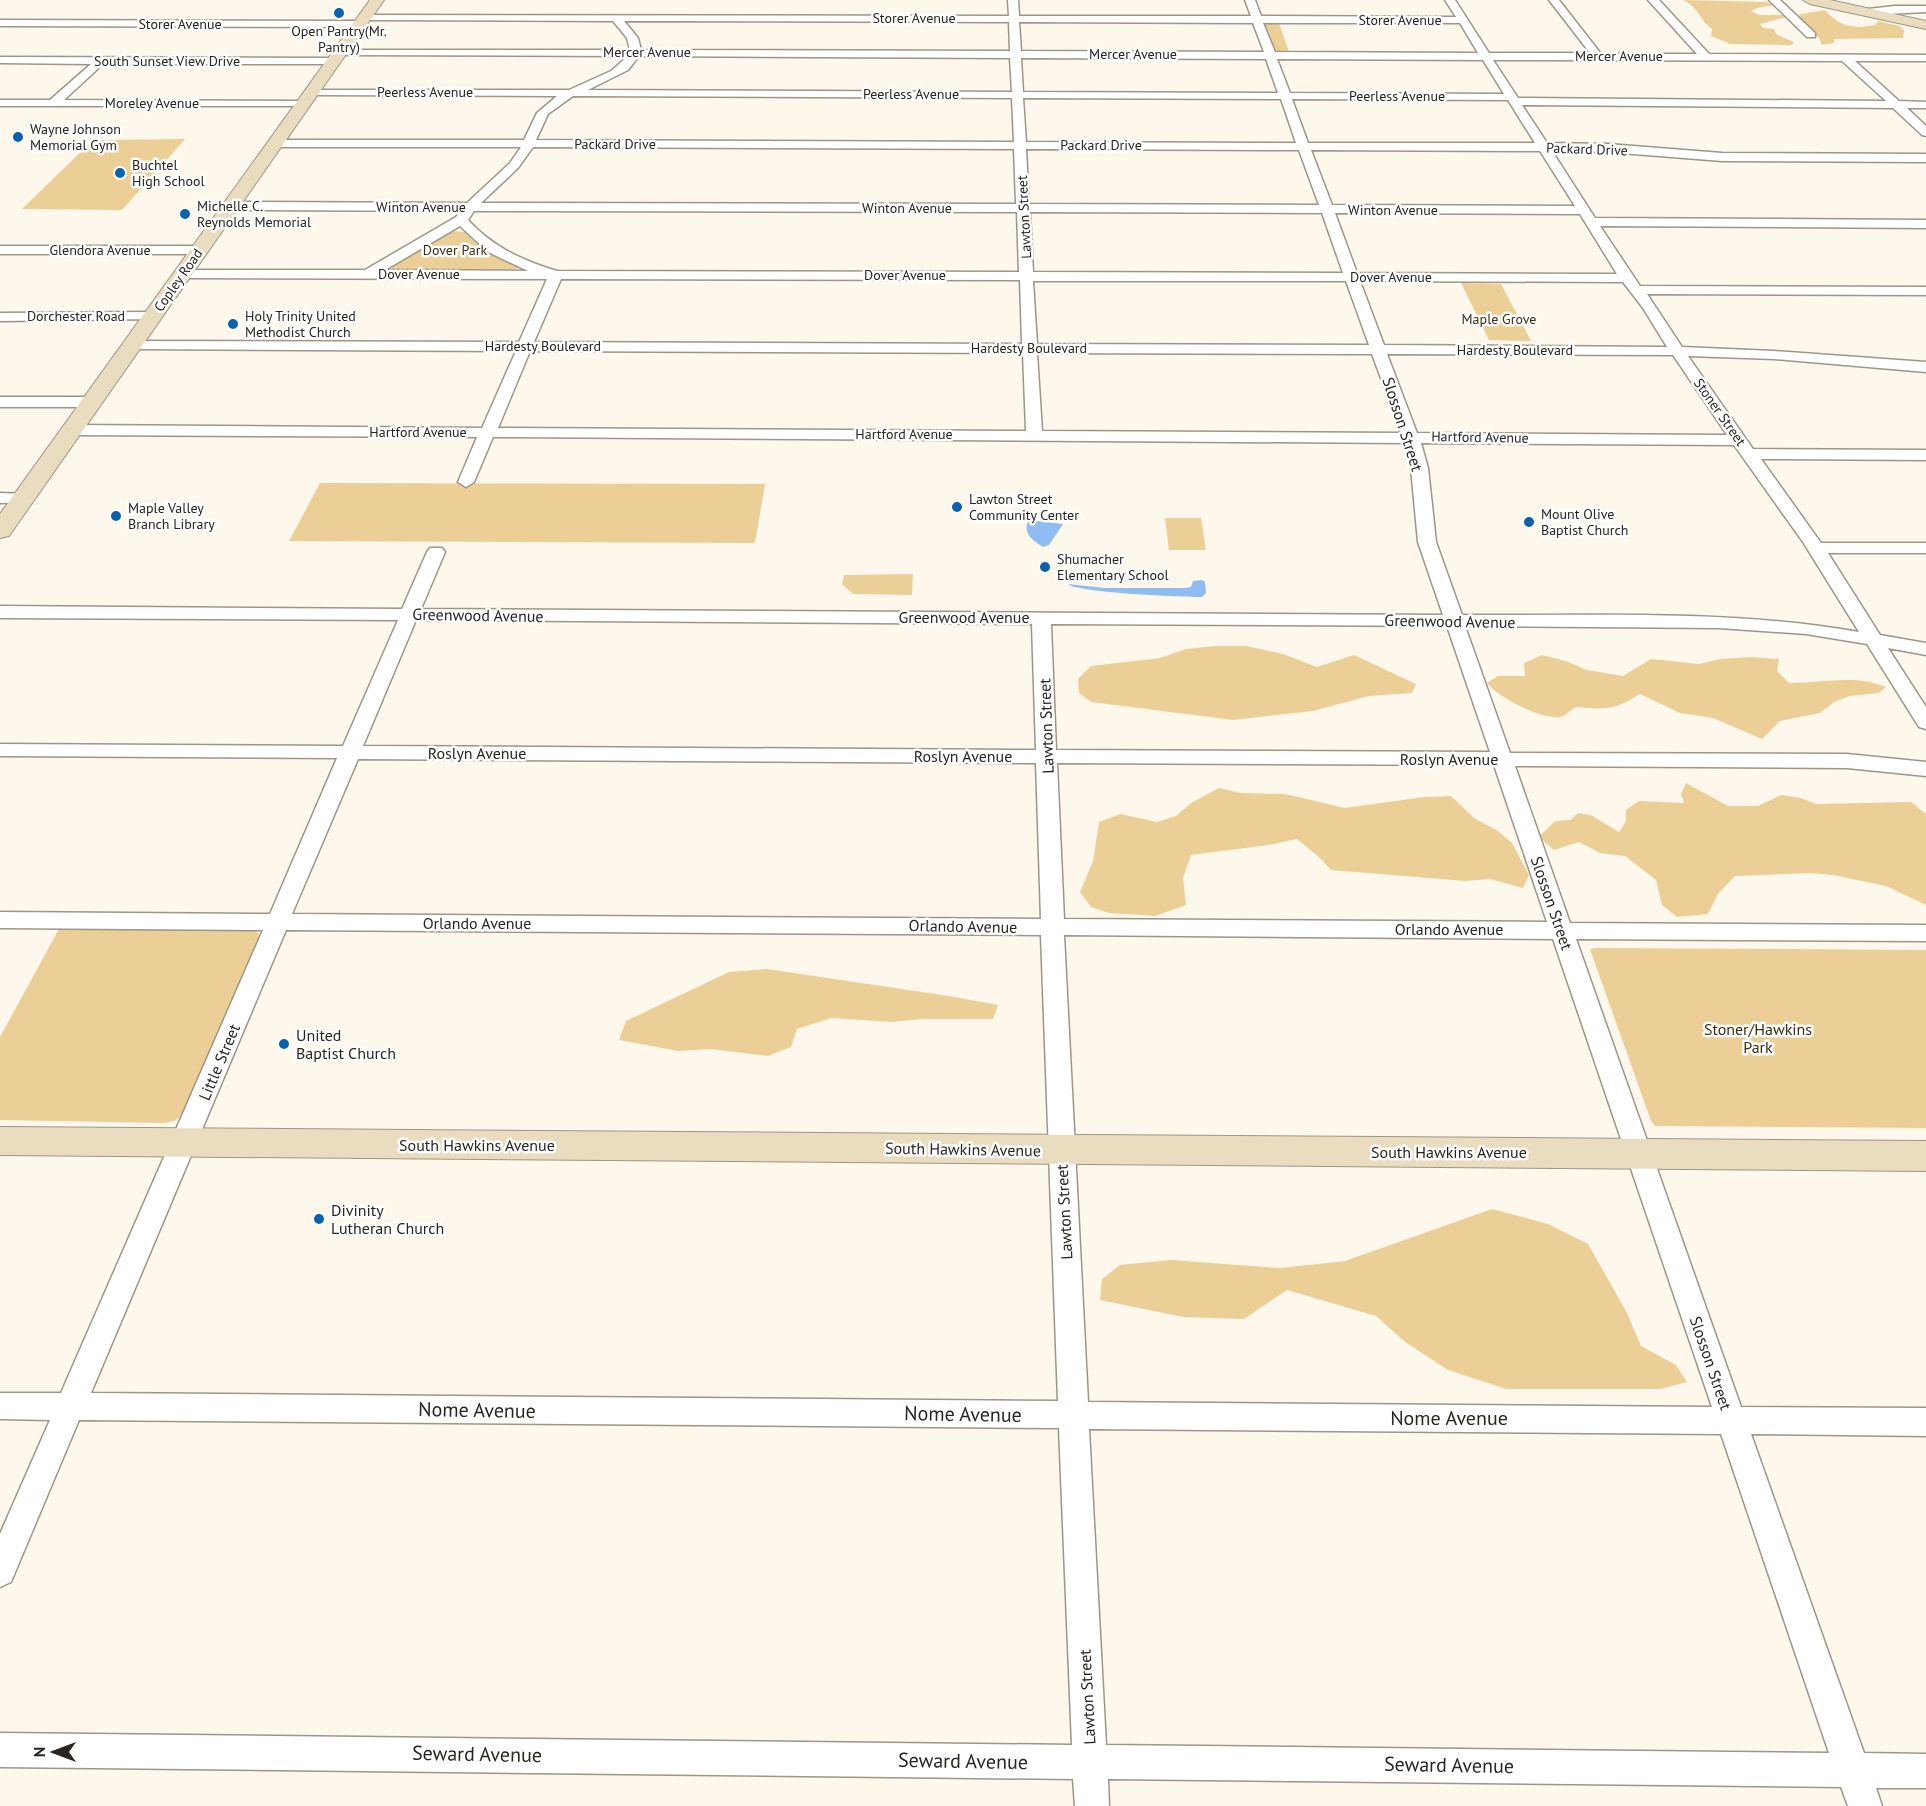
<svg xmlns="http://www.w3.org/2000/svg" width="1926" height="1806" viewBox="0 0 1926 1806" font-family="'PT Sans',sans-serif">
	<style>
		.green { fill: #eccf96 }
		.water { fill: #8fbdf1 }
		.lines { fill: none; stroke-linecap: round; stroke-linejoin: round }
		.street-casing { stroke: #9d9588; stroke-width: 3 }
		.secondary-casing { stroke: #9d9588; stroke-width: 2 }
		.street { fill: #fff; fill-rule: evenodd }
		.secondary { fill: #eaddbf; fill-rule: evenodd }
		.poi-dot { fill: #0a61af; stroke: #fff; stroke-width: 2 }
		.labels { text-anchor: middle; stroke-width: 5; stroke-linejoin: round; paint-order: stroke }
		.far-street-label { font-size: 14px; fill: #282520; stroke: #fff }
		.far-poi-label { font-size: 14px; fill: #282520; stroke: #fff; text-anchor: start }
		.far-park-label { font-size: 14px; fill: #3c2e11; stroke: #fff }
		.street-label { font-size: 16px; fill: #282520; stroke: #fff }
		.park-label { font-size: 16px; fill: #3c2e11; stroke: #fff }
		.poi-label { font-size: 16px; fill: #282520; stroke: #fff; text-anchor: start }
		.near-street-label { font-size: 20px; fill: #282520; stroke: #fff }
	</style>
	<rect width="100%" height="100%" fill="#fef8ec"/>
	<g class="green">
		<path d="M1682 0 1767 2 1774 5 1757 8 1751 11 1759 15H1784L1787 17 1760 24 1763 28 1774 29 1776 34 1794 42 1792 45 1730 44 1711 36 1712 29C1699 20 1698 5 1682 0Z"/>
		<path d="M1825 10C1840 27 1853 29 1875 25L1878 21 1900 26 1904 30 1903 38 1834 39V43L1822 45 1819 38 1796 18 1801 14Z"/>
		<path d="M1263 23H1279L1289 52H1275Z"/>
		<path d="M185 139 122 210 22 209 93 140Z"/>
		<path d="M455 231 465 232 483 250 518 267V269H392L391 266 450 232Z"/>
		<path d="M1461 283 1501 284 1531 341 1489 340Z"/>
		<path d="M320 483 765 484 755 543 289 541Z"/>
		<path d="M1165 518H1201L1206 550H1169Z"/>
		<path d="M913 574 912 595 853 594 842 584 844 575Z"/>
		<path d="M1216 646H1246L1283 654 1317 667 1354 655 1416 684 1412 693 1369 696 1313 711 1233 720 1091 702 1079 693 1078 679 1091 666 1160 658 1186 649Z"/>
		<path d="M1542 655 1566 661 1587 670 1623 676 1651 659 1699 664 1720 659 1750 657 1779 659 1777 671 1789 683C1822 683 1855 674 1886 687L1879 693 1850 696 1834 702 1820 713 1780 721 1762 739 1713 718 1680 713 1640 694C1615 710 1605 710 1576 707 1571 710 1565 716 1560 717 1541 720 1498 697 1487 683L1498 676H1525L1524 663Z"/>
		<path d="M1686 783 1728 806H1758L1781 795 1801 798 1816 804 1911 802 1926 814V905L1886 886 1833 875 1810 873 1735 876 1718 894 1708 914 1677 917 1662 905 1656 880 1625 856 1600 853 1579 842 1554 850 1539 837 1555 821 1570 820 1578 813 1591 815 1619 832 1626 821V810L1639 801 1684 803 1681 794Z"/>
		<path d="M1219 788 1241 793 1285 794 1345 808 1424 797 1451 796 1474 818 1498 831 1512 843 1529 875 1523 888 1490 879 1465 881 1331 870 1319 857 1297 839 1269 845 1191 855 1183 878 1186 905 1155 916 1109 913 1091 907 1080 892 1093 861 1099 822 1120 814 1157 822 1176 816 1191 803Z"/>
		<path d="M255 928 261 938 183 1115 174 1121 164 1123 0 1120V1037L59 929Z"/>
		<path d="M1596 948 1926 950V1128L1655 1126 1651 1121 1591 952 1590 949Z"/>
		<path d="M767 969 949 996 998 1005 993 1019H922L893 1022 831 1018 797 1029 791 1047 768 1056 711 1049 678 1051 619 1040 626 1021 729 972Z"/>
		<path d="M1492 1209 1548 1224 1588 1244 1627 1313 1641 1346 1676 1365 1687 1382 1660 1389H1506L1448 1370 1405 1342 1376 1316 1287 1290 1244 1319 1183 1317 1100 1300 1102 1279 1120 1265 1171 1260 1280 1268 1345 1261Z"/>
	</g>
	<g class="water">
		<path d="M1028 520 1063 524 1049 545 1043 547C1032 540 1023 534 1028 520Z"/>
		<path d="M1202 580 1205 582 1206 593 1202 597C1183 597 1078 593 1068 584L1105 588H1184L1191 587 1193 581Z"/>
	</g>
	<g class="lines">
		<defs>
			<g id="street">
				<path d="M1008 0H1018L1019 16H1251L1245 0H1255L1261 16 1456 17 1445 0H1455L1489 53H1590L1549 0H1559L1601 54H1697L1648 0H1659L1709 54 1926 55V61H1855L1899 101 1926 102V108H1907L1926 126V136L1922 135 1893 108 1522 105 1547 143 1608 144 1722 153 1926 154V162L1722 161 1608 152 1552 151 1595 218 1926 220V228L1600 226 1640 286 1926 287V295L1647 294 1682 347 1774 351 1926 362V372L1774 359 1688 356 1753 449 1926 450V460L1761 459 1821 543H1926V553H1828L1880 635 1926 643V655L1888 648 1926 707V729L1919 727 1867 644 1806 634 1719 628 1465 626 1510 753 1847 754 1926 762V776L1847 768 1515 766 1570 923 1926 925V941L1576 939 1741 1407 1926 1408V1436L1751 1434 1864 1753 1926 1754V1788H1876L1882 1806H1848L1841 1787 1108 1779 1109 1806H1075L1073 1779 0 1767V1733L1072 1745 1059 1428 79 1420 11 1582 0 1587V1534L50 1420 0 1419V1393H61L263 930 0 928V912L270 914 337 758 0 756V744L343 746 398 620 0 618V606L402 609 427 552 430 548H442L445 552 421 609 1443 615 1418 542 1411 468 1404 443 493 437 474 482 466 487 458 482 477 437 71 435 63 430 71 425 482 428 516 351 132 349 125 345 132 341 519 342 547 279 184 278 177 274 184 270H365L456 217 461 211 231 210 225 206 231 202 467 203 510 163 521 147H276L270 143 272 140H524L537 113 557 96 312 95 308 94V90H569L611 71 628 56 341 55 337 54V50H630L627 38 613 21 365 20 360 17 361 15 1009 16ZM624 21 1009 22 1010 51 641 50 638 38ZM1019 22 1253 23 1264 52 1021 51ZM1263 23H1460L1478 53 1275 52ZM639 56 1010 58 1012 92 588 90 628 70ZM1021 58 1266 59 1278 93 1023 92ZM1277 59 1483 60 1504 94 1290 93ZM1493 60 1842 61 1886 101 1518 98ZM573 96 1012 98 1014 142 536 140 548 114ZM1023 98 1281 99 1296 143 1026 142ZM1292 99 1508 100 1535 143H1308ZM533 147 1014 149 1016 204 481 203 518 168ZM1026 149 1299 150 1319 205 1029 204ZM1311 150 1540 151 1575 206 1332 205ZM474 211 1017 212 1019 272 557 271C521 260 493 247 468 220ZM1030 212 1322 213 1343 273 1033 272ZM1335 213 1580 214 1617 274 1357 273ZM460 226 488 252 528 271 385 270ZM561 279 1020 280 1022 344 534 342ZM1033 281H1346L1369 345 1037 344ZM1360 281 1623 282 1643 308 1667 347 1384 345ZM530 351 1023 353 1026 431 498 428ZM1037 353 1372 354 1401 433 1042 431ZM1387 354 1673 355 1727 435 1417 433ZM1421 443 1734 445 1803 542 1859 632C1728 609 1594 616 1462 615L1436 542 1428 468ZM416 620 1032 624 1036 750 363 746ZM1051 624 1447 626 1490 752 1056 750ZM358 759 1036 763 1041 919 292 914ZM1057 763 1494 765 1547 922 1064 919ZM286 930 1041 935 1058 1401 91 1393ZM1064 935 1553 939 1712 1407 1088 1402ZM1089 1429 1721 1434 1829 1753 1106 1745Z"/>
				<path d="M1769 0H1780L1815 33V37H1807Z"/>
				<path d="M1895 6H1926V12L1868 15 1863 12 1868 9Z"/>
				<path d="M0 20 360 21 365 24 360 27 0 26Z"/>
				<path d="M0 57 334 58 339 61 334 64H103L64 100 307 101V105L303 106H0V100H50L91 64 0 63Z"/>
				<path d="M0 246H199L206 250 199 254H0Z"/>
				<path d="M153 312 160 316 158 319 0 321V313Z"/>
				<path d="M0 397H91L99 402 91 407H0Z"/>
				<path d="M0 493 29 494 31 498 29 502 0 503Z"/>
			</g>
			<g id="secondary">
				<path d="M370 0H384L9 536 0 538V514Z"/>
				<path d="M1803 0H1830L1926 21V29L1810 4Z"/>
				<path d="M0 1127 1926 1141V1171L0 1155Z"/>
			</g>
		</defs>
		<use href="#street" class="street-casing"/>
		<use href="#secondary" class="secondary-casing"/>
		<use href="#street" class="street"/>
		<use href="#secondary" class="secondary"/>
	</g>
	<g class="poi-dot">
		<circle cx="339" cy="13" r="6"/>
		<circle cx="18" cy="137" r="6"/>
		<circle cx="120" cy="173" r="6"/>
		<circle cx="185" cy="214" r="6"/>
		<circle cx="233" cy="324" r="6"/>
		<circle cx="957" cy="507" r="6"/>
		<circle cx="116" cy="516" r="6"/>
		<circle cx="1529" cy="522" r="6"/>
		<circle cx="1045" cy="567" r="6"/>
		<circle cx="284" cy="1044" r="6"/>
		<circle cx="319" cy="1219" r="6"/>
	</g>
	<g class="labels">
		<g class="far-street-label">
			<text x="914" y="23">Storer Avenue</text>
			<text x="1400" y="25">Storer Avenue</text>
			<text x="180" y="29">Storer Avenue</text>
			<text x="647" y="57">Mercer Avenue</text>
			<text x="1133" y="59">Mercer Avenue</text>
			<text x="1619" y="61">Mercer Avenue</text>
			<text x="167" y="66">South Sunset View Drive</text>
			<text x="425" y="97">Peerless Avenue</text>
			<text x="911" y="99">Peerless Avenue</text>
			<text x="1397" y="101">Peerless Avenue</text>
			<text x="152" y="108">Moreley Avenue</text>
			<text x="615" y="149">Packard Drive</text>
			<text x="1101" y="150">Packard Drive</text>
			<text transform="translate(1587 149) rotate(2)" y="5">Packard Drive</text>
			<text x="421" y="212">Winton Avenue</text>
			<text x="907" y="213">Winton Avenue</text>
			<text x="1393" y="215">Winton Avenue</text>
			<text transform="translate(1024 217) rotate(-93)" y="5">Lawton Street</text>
			<text x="100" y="255">Glendora Avenue</text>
			<text x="419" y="279">Dover Avenue</text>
			<text x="905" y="280">Dover Avenue</text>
			<text x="1391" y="282">Dover Avenue</text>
			<text transform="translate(178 280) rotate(-55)" y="5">Copley Road</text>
			<text x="76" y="321">Dorchester Road</text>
			<text x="543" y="351">Hardesty Boulevard</text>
			<text x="1029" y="353">Hardesty Boulevard</text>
			<text x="1515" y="355">Hardesty Boulevard</text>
			<text transform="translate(1720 412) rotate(55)" y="5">Stoner Street</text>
			<text x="418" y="437">Hartford Avenue</text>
			<text x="904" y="439">Hartford Avenue</text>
			<text transform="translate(1480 437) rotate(1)" y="5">Hartford Avenue</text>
		</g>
		<g class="far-poi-label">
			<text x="339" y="36" text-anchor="middle">Open Pantry(Mr.<tspan x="339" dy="16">Pantry)</tspan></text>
			<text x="30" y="134">Wayne Johnson<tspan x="30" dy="16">Memorial Gym</tspan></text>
			<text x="132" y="170">Buchtel<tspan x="132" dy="16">High School</tspan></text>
			<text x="197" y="211">Michelle C.<tspan x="197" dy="16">Reynolds Memorial</tspan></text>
			<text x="245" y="321">Holy Trinity United<tspan x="245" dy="16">Methodist Church</tspan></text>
			<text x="969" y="504">Lawton Street<tspan x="969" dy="16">Community Center</tspan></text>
			<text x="128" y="513">Maple Valley<tspan x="128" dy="16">Branch Library</tspan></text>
			<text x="1541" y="519">Mount Olive<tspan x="1541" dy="16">Baptist Church</tspan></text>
			<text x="1057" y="564">Shumacher<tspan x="1057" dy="16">Elementary School</tspan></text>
		</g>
		<g class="far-park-label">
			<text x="455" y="255">Dover Park</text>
			<text x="1499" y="324">Maple Grove</text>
		</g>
		<g class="street-label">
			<text transform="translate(1403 424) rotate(72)" y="6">Slosson Street</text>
			<text transform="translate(478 615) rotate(1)" y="6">Greenwood Avenue</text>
			<text x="964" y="623">Greenwood Avenue</text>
			<text transform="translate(1450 621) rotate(1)" y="6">Greenwood Avenue</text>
			<text transform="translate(1046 726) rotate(-92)" y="6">Lawton Street</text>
			<text x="477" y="759">Roslyn Avenue</text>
			<text x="963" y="762">Roslyn Avenue</text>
			<text x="1449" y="765">Roslyn Avenue</text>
			<text transform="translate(1552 903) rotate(71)" y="6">Slosson Street</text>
			<text x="477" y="929">Orlando Avenue</text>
			<text transform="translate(963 926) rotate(1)" y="6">Orlando Avenue</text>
			<text x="1449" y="935">Orlando Avenue</text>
			<text transform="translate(219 1062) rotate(-67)" y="6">Little Street</text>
			<text x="477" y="1151">South Hawkins Avenue</text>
			<text transform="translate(963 1149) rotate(1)" y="6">South Hawkins Avenue</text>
			<text x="1449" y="1158">South Hawkins Avenue</text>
			<text transform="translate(1064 1212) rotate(-93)" y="6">Lawton Street</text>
			<text transform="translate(1711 1363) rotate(71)" y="6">Slosson Street</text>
			<text transform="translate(1087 1697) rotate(-93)" y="6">Lawton Street</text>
		</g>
		<g class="park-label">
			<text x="1758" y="1035">Stoner/Hawkins<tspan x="1758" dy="18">Park</tspan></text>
		</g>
		<g class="poi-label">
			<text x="296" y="1041">United<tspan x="296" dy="18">Baptist Church</tspan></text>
			<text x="331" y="1216">Divinity<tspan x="331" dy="18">Lutheran Church</tspan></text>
		</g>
		<g class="near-street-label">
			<text transform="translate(477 1410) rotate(1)" y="7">Nome Avenue</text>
			<text transform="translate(963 1414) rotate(1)" y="7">Nome Avenue</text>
			<text x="1449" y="1425">Nome Avenue</text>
			<text transform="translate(477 1754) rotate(1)" y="7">Seward Avenue</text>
			<text transform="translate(963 1761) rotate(1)" y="7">Seward Avenue</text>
			<text transform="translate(1449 1765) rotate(1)" y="7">Seward Avenue</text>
		</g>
	</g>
	<g transform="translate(54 1752) rotate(270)" stroke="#ffffff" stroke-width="4.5" paint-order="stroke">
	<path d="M0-4.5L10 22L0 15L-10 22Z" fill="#282520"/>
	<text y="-9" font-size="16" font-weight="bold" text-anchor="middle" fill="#282520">N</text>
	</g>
</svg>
